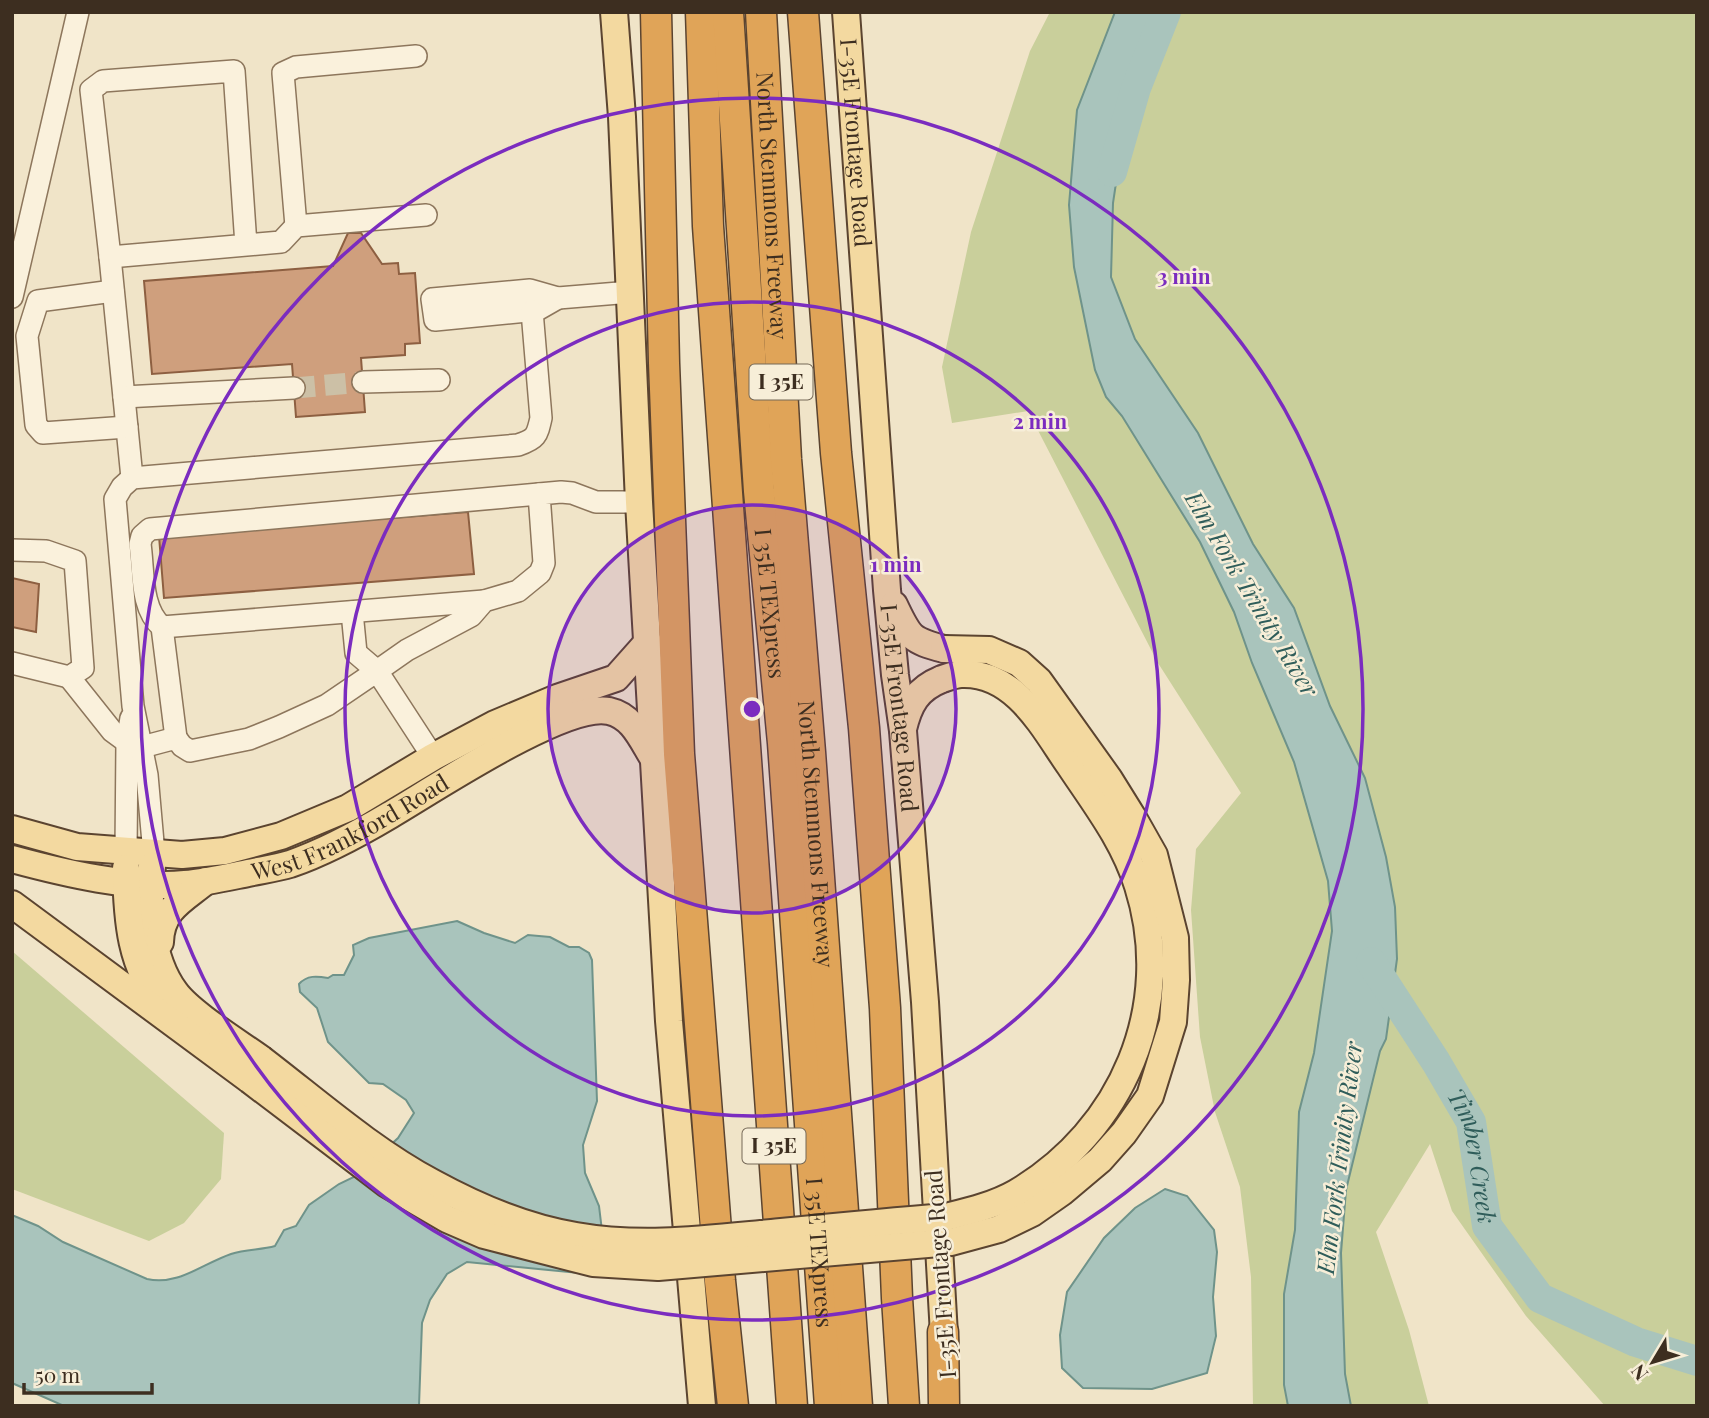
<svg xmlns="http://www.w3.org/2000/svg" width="1709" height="1418" viewBox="0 0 1709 1418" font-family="'Playfair Display',serif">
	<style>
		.green { fill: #c9cf9b }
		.water { fill: #a9c4bc; stroke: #6f938a; stroke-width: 2 }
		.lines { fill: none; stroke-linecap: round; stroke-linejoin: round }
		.river { stroke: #a9c4bc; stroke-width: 30 }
		.building { fill: #cf9f7d; stroke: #8d5f41; stroke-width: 2 }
		.minor-tunnel { stroke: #ccc0a6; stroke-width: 21; stroke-dasharray: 21 10; stroke-linecap: butt }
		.minor-casing { stroke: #8d765c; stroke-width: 24 }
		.major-casing { stroke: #5b4430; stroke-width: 30 }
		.highway-casing { stroke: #5b4430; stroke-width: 33 }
		.minor { stroke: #faf1dc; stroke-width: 21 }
		.major { stroke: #f3d9a0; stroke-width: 26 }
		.highway { stroke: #e0a458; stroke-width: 30 }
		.major-bridge-casing { stroke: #5b4430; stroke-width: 30; stroke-linecap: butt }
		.major-bridge { stroke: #f3d9a0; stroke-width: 26 }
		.ring { fill: none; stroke: #7b2cbf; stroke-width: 3.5 }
		.labels { text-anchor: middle; stroke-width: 5; stroke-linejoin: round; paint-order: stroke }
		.shield { fill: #f7eed8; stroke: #756857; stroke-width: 2 }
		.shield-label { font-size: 21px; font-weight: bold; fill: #3d2e20 }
		.street-label { font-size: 23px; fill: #3d2e20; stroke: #f7eed8 }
		.water-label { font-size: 24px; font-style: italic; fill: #2f5d5a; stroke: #f7eed8 }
		.centre { fill: #7b2cbf; stroke: #f7eed8; stroke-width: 3.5 }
		.ring-label { font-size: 21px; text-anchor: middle; font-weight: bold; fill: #7b2cbf; stroke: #f7eed8; stroke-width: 5; stroke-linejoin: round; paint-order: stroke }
	</style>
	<rect width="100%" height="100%" fill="#f0e4c8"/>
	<g class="green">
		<path d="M1050 12H1697V1406H1605L1526 1316 1452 1211 1430 1144 1376 1232 1409 1330 1429 1406H1253L1251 1277 1240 1187 1215 1112 1200 1037 1191 910 1196 849 1241 793 1158 663 1028 411 952 423 942 367 971 232 1030 51Z"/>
		<path d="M12 951 224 1133 221 1179 184 1223 149 1241 12 1189Z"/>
	</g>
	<g class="water">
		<path d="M1115 12H1153L1146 45 1137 66 1125 123 1113 203 1111 277 1135 339 1198 433 1253 544 1294 608 1330 706 1365 778 1386 857 1395 907 1397 959 1386 1039 1380 1051 1346 1190 1341 1253 1345 1374 1351 1406H1288L1284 1385V1294L1295 1230 1299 1112 1314 1053 1332 931 1328 881 1294 762 1252 663 1234 612 1200 542 1122 416 1106 397 1095 370 1074 267 1069 205 1077 110Z"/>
		<path d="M457 921 484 933 515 943 528 935 550 937 569 947H579L589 953 592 960 597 1101 583 1145 585 1173 599 1206 602 1231 589 1274 467 1262 447 1274 430 1300 422 1323 419 1406H64L12 1383V1215L38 1226 63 1242 147 1279C178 1286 202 1264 231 1254 246 1249 261 1250 275 1246L284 1230 296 1226 309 1205 339 1184 358 1175 398 1138 414 1113 406 1100 383 1084 369 1083 328 1042 317 1008 300 992 299 984C307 975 317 976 328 978L333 975H344L354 955 353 945 369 938Z"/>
		<path d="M1165 1189 1187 1196 1214 1230 1217 1252 1213 1297 1216 1336 1207 1373 1152 1389 1083 1388 1062 1368 1060 1335 1067 1292 1104 1238 1135 1208Z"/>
	</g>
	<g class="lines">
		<g class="river">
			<path d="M1112 172 1136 88 1166 12"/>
			<path id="s1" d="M1371 962 1436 1062 1471 1122 1487 1226 1540 1298 1636 1342 1697 1361"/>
		</g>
	</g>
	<g class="building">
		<path d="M348 233H361L382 264 398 263 399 274 415 273 420 343 405 344V355L361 358 365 412 296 417 292 364 152 374 144 281 333 266Z"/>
		<path d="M468 512 474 574 164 598 159 536Z"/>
		<path d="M12 578 39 584 36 632 12 627Z"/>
	</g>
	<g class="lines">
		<path class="minor-tunnel" d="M294 388 363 382"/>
		<defs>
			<g id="minor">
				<path d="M296 226 283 73 296 67 416 56"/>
				<path d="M246 245 234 71 103 81 91 90 110 257 281 242 296 226 426 215"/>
				<path d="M110 257 132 478"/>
				<path d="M530 290 558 298 537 310 435 320 432 299Z"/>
				<path d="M113 291 38 301 27 336 36 425 43 433 127 427"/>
				<path d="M12 297 78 12"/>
				<path d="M558 298 631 292"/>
				<path d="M363 382 439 380"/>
				<path d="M124 397 294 388"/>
				<path d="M12 550 46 551 75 561 83 668 69 677 12 663"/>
				<path d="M352 612 356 653 377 671 407 650 471 616 484 601 518 591 540 573 544 563 539 494 561 492 572 493 596 502H639"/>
				<path d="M162 627 484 601"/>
				<path d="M69 677 112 731 127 742"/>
				<path d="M176 738 162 627C140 608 144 571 140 544L142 536 150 529 539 494"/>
				<path d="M142 747 176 738 182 746 190 751 249 739 279 727 327 705 377 671 433 757"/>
				<path d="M126 852 127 742 131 718"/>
				<path d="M154 854 147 775 133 706 115 499 122 487 132 478 518 445C536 439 537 436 541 418L532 311"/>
			</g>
			<g id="major">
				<path d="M614 12 622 117 639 502 669 1021 702 1406"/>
				<path id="s2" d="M846 12 887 590 895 675 903 731 925 1002 945 1352"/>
				<path d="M894 605C909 636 909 640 944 649"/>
				<path d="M903 729C909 704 917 689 942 679"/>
				<path d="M12 829 77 847 182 855 225 851 281 836 348 808 433 757 495 724 557 698 616 678 648 642"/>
				<path id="s3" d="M12 859C64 873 131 889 185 884 206 882 228 877 248 873 262 870 277 868 290 864 325 852 358 834 390 815 433 790 564 702 609 711 632 716 641 738 652 756"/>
				<path d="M152 866C147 907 150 958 175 992 190 1013 239 1043 261 1059"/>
				<path d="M126 868C127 921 130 966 164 1009"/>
				<path d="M12 904 250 1080"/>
				<path d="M160 942C161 909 183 900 206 881"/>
			</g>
			<g id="highway">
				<path d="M656 12 664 363 679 754 720 1281 733 1406"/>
				<path d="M701 12 708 226 792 1406"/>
				<path id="s4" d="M728 12 759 491 783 743 830 1406"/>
				<path id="s5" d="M761 12 786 459 810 752 857 1406"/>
				<path d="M803 12 836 453 864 728 885 1008 897 1298 904 1406"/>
				<path d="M943 1332 944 1406"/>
			</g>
		</defs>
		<use href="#minor" class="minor-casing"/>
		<use href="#major" class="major-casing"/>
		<use href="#highway" class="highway-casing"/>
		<use href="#minor" class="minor"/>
		<use href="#major" class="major"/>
		<use href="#highway" class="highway"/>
		<defs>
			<g id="major-bridge">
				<path d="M261 1059C316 1101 371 1150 433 1183 477 1207 526 1228 576 1236 638 1247 699 1240 761 1234 823 1228 884 1222 946 1217 970 1211 995 1205 1016 1193 1123 1130 1176 1006 1138 886 1124 841 1096 805 1070 766 1044 729 1016 672 962 674 956 674 948 677 942 679"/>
				<path d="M250 1080 387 1184 447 1219 484 1235 593 1263 658 1267 951 1242 999 1229 1032 1213 1062 1192 1100 1160 1124 1133 1150 1096 1173 1022 1176 980 1175 938 1154 855 1132 816 1109 779 1039 681 1019 663 989 650 944 649"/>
			</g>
		</defs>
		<use href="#major-bridge" class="major-bridge-casing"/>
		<use href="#major-bridge" class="major-bridge"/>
	</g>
	<circle cx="752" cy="709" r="204" fill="#7b2cbf" fill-opacity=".12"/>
	<g class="ring">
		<circle cx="752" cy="709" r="204"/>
		<circle cx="752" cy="709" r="407"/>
		<circle cx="752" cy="709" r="611"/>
	</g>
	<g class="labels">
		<g class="shield">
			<rect x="749.5" y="364.5" width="63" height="35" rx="5"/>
			<rect x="742.5" y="1128.5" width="63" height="35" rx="5"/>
		</g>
		<g class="shield-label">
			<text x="781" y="389">I 35E</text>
			<text x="774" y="1153">I 35E</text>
		</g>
		<g class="street-label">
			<text dy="8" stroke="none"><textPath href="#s2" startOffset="131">I-35E Frontage Road</textPath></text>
			<text dy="8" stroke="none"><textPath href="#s5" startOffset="194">North Stemmons Freeway</textPath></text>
			<text dy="8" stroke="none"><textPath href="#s4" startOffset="593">I 35E TEXpress</textPath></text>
			<text dy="8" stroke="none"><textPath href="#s2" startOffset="698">I-35E Frontage Road</textPath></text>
			<text dy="8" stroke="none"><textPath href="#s3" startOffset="352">West Frankford Road</textPath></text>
			<text dy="8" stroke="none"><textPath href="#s5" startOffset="824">North Stemmons Freeway</textPath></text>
			<text dy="8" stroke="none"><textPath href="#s4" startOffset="1244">I 35E TEXpress</textPath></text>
			<text transform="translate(941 1274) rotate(-94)" y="8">I-35E Frontage Road</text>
		</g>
		<g class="water-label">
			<text transform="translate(1251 594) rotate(59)" y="8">Elm Fork Trinity River</text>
			<text dy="8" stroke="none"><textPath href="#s1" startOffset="222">Timber Creek</textPath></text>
			<text transform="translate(1340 1158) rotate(-83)" y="8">Elm Fork Trinity River</text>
		</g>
	</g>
	<circle cx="752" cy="709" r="10" class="centre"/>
	<g class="ring-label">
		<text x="1184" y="284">3 min</text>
		<text x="1040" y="429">2 min</text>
		<text x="896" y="572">1 min</text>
	</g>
	<rect width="1709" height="1418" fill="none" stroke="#3d2e20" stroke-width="28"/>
	<g transform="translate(1653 1362) rotate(232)" stroke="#f7eed8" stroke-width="5" paint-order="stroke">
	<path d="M0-5L12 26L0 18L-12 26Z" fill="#3d2e20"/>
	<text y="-10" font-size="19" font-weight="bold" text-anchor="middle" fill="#3d2e20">N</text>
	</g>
	<path d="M24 1383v10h128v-10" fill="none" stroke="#3d2e20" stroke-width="3.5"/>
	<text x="35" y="1383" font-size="21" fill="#3d2e20" stroke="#f7eed8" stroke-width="5" paint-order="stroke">50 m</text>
</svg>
